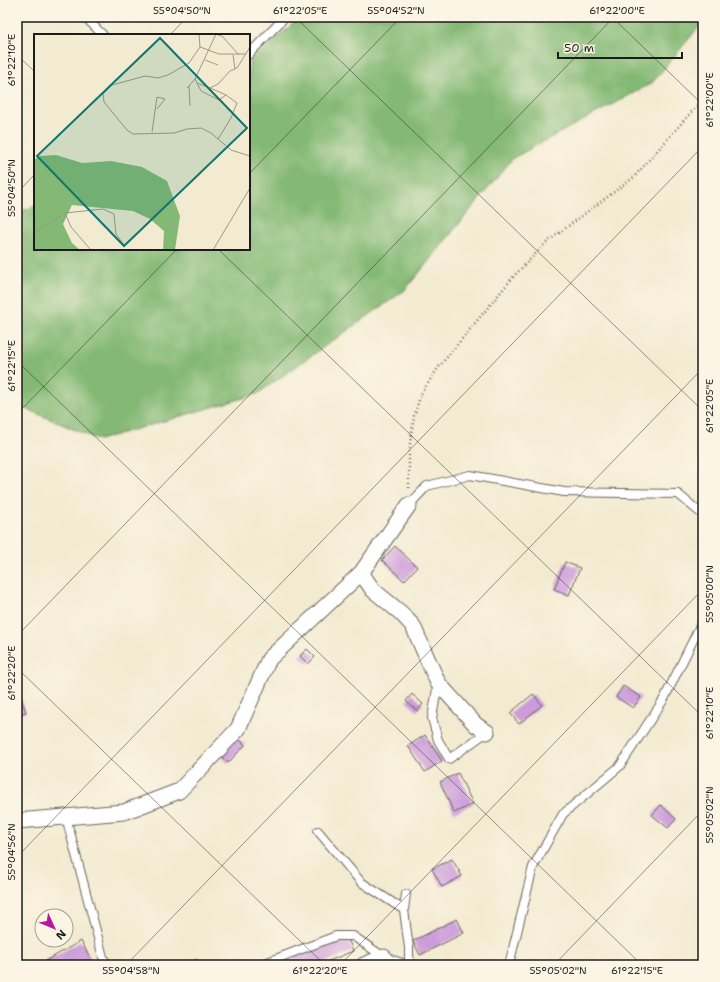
<svg xmlns="http://www.w3.org/2000/svg" width="720" height="982" viewBox="0 0 720 982" font-family="'Shantell Sans',sans-serif">
	<style>
		.forest { fill: #84b975; stroke: #506a48 }
		.building { fill: #cc9cda }
		.lines { fill: none; stroke-linecap: round; stroke-linejoin: round }
		.service-casing { stroke: #67645b; stroke-width: 10 }
		.minor-casing { stroke: #67645b; stroke-width: 17 }
		.path { stroke: #67645b; stroke-width: 2.5; stroke-dasharray: 1 3; stroke-linecap: butt }
		.service { stroke: #fff; stroke-width: 8 }
		.minor { stroke: #fff; stroke-width: 15 }
		.ticks { fill: none; stroke: #1c1c1c; stroke-width: 1; stroke-opacity: 0.45 }
		.inset-road { fill: none; stroke: #9d9889; stroke-width: 1 }
		.view { fill: #0f766e; fill-opacity: 0.15; stroke: #0f766e; stroke-width: 2 }
		.inset-edge { fill: none; stroke: #1c1c1c; stroke-width: 2 }
		.neatline { fill: none; stroke: #1c1c1c; stroke-width: 1.5 }
		.ticks-label { font-size: 10px; text-anchor: middle; fill: #1c1c1c }
	</style>
	<rect width="100%" height="100%" fill="#fcf5e5"/>
	<filter id="ink" filterUnits="userSpaceOnUse"><feTurbulence type="fractalNoise" baseFrequency=".025" numOctaves="2"/><feDisplacementMap in="SourceGraphic" scale="8" xChannelSelector="R" yChannelSelector="G"/><feConvolveMatrix kernelMatrix="1 2 1 2 8 2 1 2 1" color-interpolation-filters="sRGB"/></filter>
	<filter id="wash" filterUnits="userSpaceOnUse"><feTurbulence type="fractalNoise" baseFrequency=".012" numOctaves="4" result="noise"/><feDisplacementMap in="SourceGraphic" scale="16" xChannelSelector="R" yChannelSelector="G"/><feGaussianBlur stdDeviation="0.9" result="paint"/><feColorMatrix in="noise" values="0 0 0 0 0 0 0 0 0 0 0 0 0 0 0 0 0 1.4 0 .05"/><feComposite in="paint" operator="in"/></filter>
	<g filter="url(#wash)">
		<rect width="100%" height="100%" fill="#f3ebd1"/>
		<path class="forest" d="M301 17H703V22L652 83 513 158 405 290 257 394 99 440 17 405V213L35 206V249H249V61Z"/>
		<g id="blocks">
			<g class="building">
				<path d="M395 546 417 567 404 581 382 560Z"/>
				<path d="M565 562 580 568 569 595 554 589Z"/>
				<path d="M307 649 315 657 308 664 300 656Z"/>
				<path d="M17 676 20 684 17 685Z"/>
				<path d="M623 686 641 697 633 708 616 697Z"/>
				<path d="M412 694 423 704 417 711 406 701Z"/>
				<path d="M533 694 542 705 519 724 510 713Z"/>
				<path d="M20 695 26 712 17 715V696Z"/>
				<path d="M425 735 442 761 425 772 408 746Z"/>
				<path d="M237 737 245 745 228 763 220 755Z"/>
				<path d="M458 773 473 804 454 813 440 782Z"/>
				<path d="M661 805 676 819 668 828 652 815Z"/>
				<path d="M452 859 462 876 442 887 432 869Z"/>
				<path d="M457 919 464 933 420 955 413 941Z"/>
				<path d="M332 939 349 941 353 951 319 965H270Z"/>
				<path d="M81 941 93 963 89 965H43L42 963Z"/>
				<path d="M197 959 200 965H184Z"/>
				<path d="M447 960 449 965H436Z"/>
			</g>
		</g>
	</g>
	<g filter="url(#ink)">
		<use href="#blocks" fill-opacity="0" stroke="#67645b" stroke-width="1"/>
		<g class="lines">
			<defs>
				<g id="service">
					<path d="M85 17 103 35"/>
					<path d="M249 54 285 17"/>
					<path d="M409 505 427 486 470 475 564 492 678 494 703 515"/>
					<path d="M438 683 432 718 438 740 449 759 487 732"/>
					<path d="M66 817 103 957 107 965"/>
					<path d="M318 831 361 882 404 910"/>
					<path d="M406 894 404 910 409 948V965"/>
					<path d="M260 965 336 936H353L384 957 408 965"/>
					<path d="M509 965 533 867 563 814 620 766 664 699 703 620"/>
				</g>
				<g id="minor">
					<path d="M361 573 373 590 401 613 413 626 438 683 476 725 487 732"/>
					<path d="M17 821 124 812 179 791 238 729 269 659 361 573 409 505"/>
					<path d="M364 965 384 957"/>
				</g>
			</defs>
			<use href="#service" class="service-casing"/>
			<use href="#minor" class="minor-casing"/>
			<path class="path" d="M409 488V451L414 416 421 394 438 368 514 276 547 242 634 177 703 99"/>
			<use href="#service" class="service"/>
			<use href="#minor" class="minor"/>
		</g>
	</g>
	<path class="ticks" d="M295 17 703 411M612 17 703 105M170 35 187 17M17 55 35 72M249 174 401 17M17 193 35 174M218 249 703 717M17 361 642 965M17 414 177 249M17 636 614 17M17 668 325 965M17 857 703 146M126 965 703 368M340 965 703 589M554 965 703 810"/>
	<g transform="translate(34 34)">
		<rect width="216" height="216" fill="#f3ebd1"/>
		<path d="M22 121 48 129 77 127 108 133 133 147 146 182 141 216H129L130 197 116 185 99 177 38 171 29 190 38 209 46 216H0V126L5 122Z" fill="#84b975"/>
		<path class="inset-road" d="M165 0 166 13 185 20H212M181 0 188 2 205 21M166 13 155 29 134 41 124 44 111 42 78 51 69 60 70 68 93 96 99 100 140 99 153 95 167 94 177 99 197 116 216 122M199 21 201 35M171 26 184 31M161 45 182 0M163 49 176 54 184 50 196 37 203 34 216 13M155 52 156 72M153 54 161 45 167 57 185 66 192 61 203 69 197 84 184 105M176 54 192 61M118 98 123 63 131 65 123 75M31 179 37 193 57 216M0 199 31 179 69 175 80 180 82 200 90 211M179 216 216 154"/>
		<path class="view" d="M126 4 213 94 90 212 3 122Z"/>
		<rect width="216" height="216" class="inset-edge"/>
	</g>
	<rect width="720" height="982" fill="none" stroke="#fcf5e5" stroke-width="44"/>
	<g transform="translate(54 928) rotate(134)"><circle r="19" fill="#fcf5e5" stroke="#a29e95"/>
	<path d="M0-3L7 15L0 10L-7 15Z" fill="#b5179e"/>
	<text y="-6" font-size="11" font-weight="bold" text-anchor="middle" fill="#1c1c1c">N</text>
	</g>
	<path d="M558 52v6h124v-6" fill="none" stroke="#1c1c1c" stroke-width="2"/>
	<text x="564" y="52" font-size="12" fill="#1c1c1c" stroke="#fcf5e5" stroke-width="3" paint-order="stroke">50 m</text>
	<rect x="22" y="22" width="676" height="938" class="neatline"/>
	<g class="ticks-label">
		<text x="182" y="14">55°04'50"N</text>
		<text x="300" y="14">61°22'05"E</text>
		<text x="396" y="14">55°04'52"N</text>
		<text x="617" y="14">61°22'00"E</text>
		<text transform="translate(11 60) rotate(-90)" y="4">61°22'10"E</text>
		<text transform="translate(709 100) rotate(-90)" y="4">61°22'00"E</text>
		<text transform="translate(11 188) rotate(-90)" y="4">55°04'50"N</text>
		<text transform="translate(11 366) rotate(-90)" y="4">61°22'15"E</text>
		<text transform="translate(709 406) rotate(-90)" y="4">61°22'05"E</text>
		<text transform="translate(709 594) rotate(-90)" y="4">55°05'00"N</text>
		<text transform="translate(11 673) rotate(-90)" y="4">61°22'20"E</text>
		<text transform="translate(709 713) rotate(-90)" y="4">61°22'10"E</text>
		<text transform="translate(709 815) rotate(-90)" y="4">55°05'02"N</text>
		<text transform="translate(11 852) rotate(-90)" y="4">55°04'56"N</text>
		<text x="131" y="974">55°04'58"N</text>
		<text x="320" y="974">61°22'20"E</text>
		<text x="558" y="974">55°05'02"N</text>
		<text x="637" y="974">61°22'15"E</text>
	</g>
</svg>
